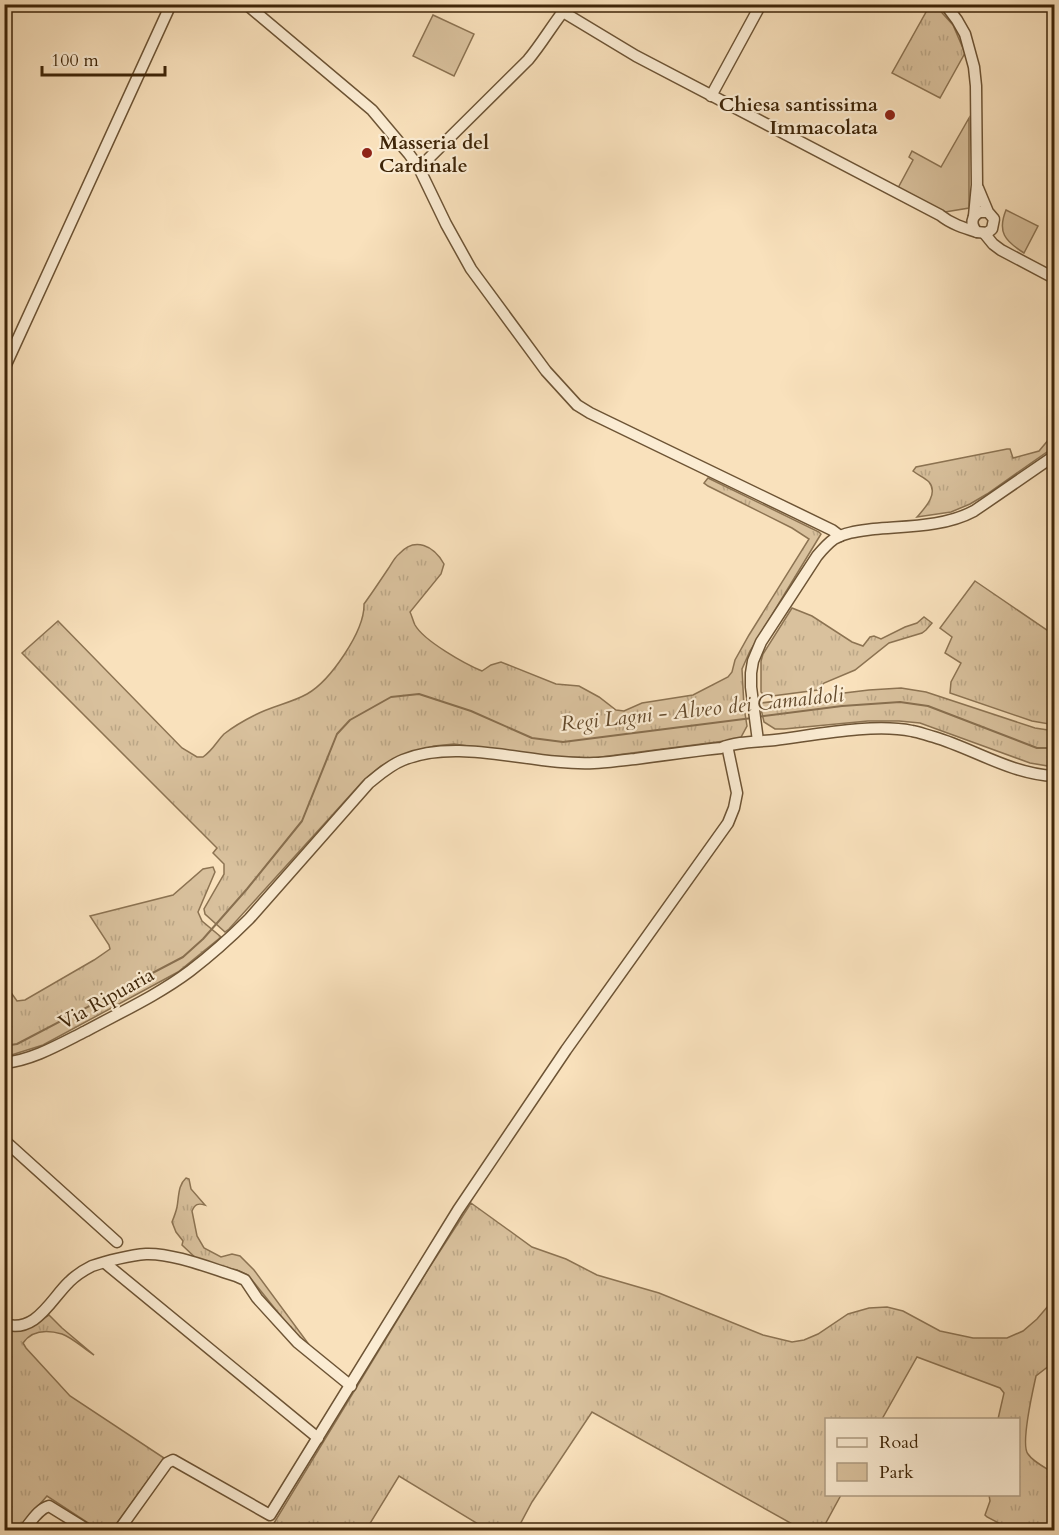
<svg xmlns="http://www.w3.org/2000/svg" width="1059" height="1535" viewBox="0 0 1059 1535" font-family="Cardo,serif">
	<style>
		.grass { fill: url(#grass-tufts); stroke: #8c7352; stroke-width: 1.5 }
		.park { fill: #d9c19d; stroke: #8c7352; stroke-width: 1.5 }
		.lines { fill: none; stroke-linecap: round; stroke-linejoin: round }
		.stream { stroke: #886f4f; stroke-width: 2 }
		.minor-casing { stroke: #6d5435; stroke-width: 13 }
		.minor { stroke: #fbecd3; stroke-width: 10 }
		.poi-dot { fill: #8f2418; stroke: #fbecd3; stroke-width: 2 }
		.labels { text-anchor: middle; stroke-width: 4.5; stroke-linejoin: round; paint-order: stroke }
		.poi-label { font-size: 20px; font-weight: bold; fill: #3e2508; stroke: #fbecd3; text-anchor: end }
		.street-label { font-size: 20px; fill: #3e2508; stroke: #fbecd3 }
		.water-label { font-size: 21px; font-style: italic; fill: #634a2c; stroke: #fbecd3 }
	</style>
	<defs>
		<pattern id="grass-tufts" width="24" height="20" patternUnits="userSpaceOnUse" patternTransform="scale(1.5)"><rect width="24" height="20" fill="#d9c19d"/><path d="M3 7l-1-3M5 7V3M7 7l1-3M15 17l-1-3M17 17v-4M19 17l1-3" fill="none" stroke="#bba686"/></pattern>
	</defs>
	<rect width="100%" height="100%" fill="#f9e1bc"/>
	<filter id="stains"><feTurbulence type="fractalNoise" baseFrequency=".00333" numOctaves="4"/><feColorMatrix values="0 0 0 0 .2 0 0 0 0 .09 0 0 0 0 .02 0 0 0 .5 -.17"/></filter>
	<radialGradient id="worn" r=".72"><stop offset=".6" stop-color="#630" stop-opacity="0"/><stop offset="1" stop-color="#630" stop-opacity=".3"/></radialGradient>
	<g class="grass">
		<path d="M930 5H935L953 25 965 53 940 98 892 73Z"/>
		<path d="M1054 433V447L987 494 970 504 951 512 917 517C924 509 939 494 929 482 925 478 918 475 913 471L916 467 1007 449H1010L1013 458 1039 451Z"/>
		<path d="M708 478 819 532 821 534 750 651 742 669 744 707 747 726 740 739 593 758 542 756 454 744 434 746 402 755 381 766 363 781 229 929 225 932 205 914 204 909 224 874V864L213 853 217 848 22 653 58 621 182 748 197 757H203C214 749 216 742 224 734 233 727 245 720 255 715 272 706 291 703 307 694 330 681 365 631 364 604 372 593 380 581 388 569 391 565 394 558 399 554 415 536 434 546 444 564L441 574 410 612C412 616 413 621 415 625 424 641 465 664 482 671L491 665 501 662 556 684 579 686 599 697 616 710 624 711 642 703 693 695 728 677 732 672 735 660 749 635 809 539 792 528 708 486 704 483Z"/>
		<path d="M975 581 1054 635V684L1050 691 1054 696V711L1049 724 1032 721 950 693 951 682 961 663 945 653 952 637 940 628Z"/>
		<path d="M792 608 812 616 852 642 863 646 870 637 874 636 881 639 905 627 917 623 924 617 932 623 926 630 922 633 889 643 855 670 824 683 818 690 772 696H765L761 692V661L763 654Z"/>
		<path d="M901 688 926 692 1035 728 1048 730 1054 729V767L1030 763 920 723 899 721H868L784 729H775L764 722 761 709V703L869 690Z"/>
		<path d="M213 867 215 872 198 912 202 921 221 937 178 972 43 1045 5 1057V984L17 1001 25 1000 94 960 110 949 109 945 90 916 173 895 203 869Z"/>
		<path d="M186 1178 189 1179 191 1189 205 1205C198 1203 195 1204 192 1211L197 1236 204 1248 221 1257 232 1254 240 1256 254 1270 310 1346 308 1347 292 1330 248 1275 237 1270 199 1261 182 1245 183 1241 176 1232 172 1222C174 1217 176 1212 177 1207 179 1196 178 1185 186 1178Z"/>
		<path d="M471 1203 532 1247 566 1259 597 1275 659 1293 763 1335 792 1342 804 1340 818 1334 848 1314 869 1308 887 1307 903 1311 940 1331 973 1338H1007L1023 1331 1037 1319 1054 1299V1362L1036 1376C1033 1390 1020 1445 1028 1454 1033 1462 1046 1468 1054 1473V1530H1012L987 1517 985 1515 990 1501 989 1495 1018 1494V1420L998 1419 1004 1393 1000 1388 917 1357 882 1419 826 1420V1494L841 1495 822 1530H803L592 1412 532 1502 517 1530H488L399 1476 366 1530H275L271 1528 429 1268Z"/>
		<path d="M49 1315 62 1328 94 1355C84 1349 73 1338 62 1334 48 1330 32 1330 23 1343L26 1348 70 1396 164 1458 112 1530H99L47 1496 17 1530H5V1328L34 1324Z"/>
	</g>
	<g class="park">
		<path d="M433 15 474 34 454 76 413 56Z"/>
		<path d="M969 118V208L945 212 898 188 913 160 909 157 912 151 941 167Z"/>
		<path d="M1006 210 1038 226 1024 253C1005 241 997 232 1006 210Z"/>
	</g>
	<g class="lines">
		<g class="stream">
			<path d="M757 717 842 706 900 702 928 706 1037 748H1054"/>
			<path d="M4 1046 17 1044 183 957 203 939 247 889 302 821 337 734 350 720 391 697 419 694 471 711 532 738 563 742 752 718"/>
		</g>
		<defs>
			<g id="minor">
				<path d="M246 4 372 110 409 154 419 168 446 224 471 269 546 371 577 405 590 413 832 530 840 536"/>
				<path d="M945 4 957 20 965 34 974 67 976 86 977 185 974 216"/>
				<path d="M563 12 636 56 940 215C951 224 964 228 977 232"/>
				<path d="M711 96 761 4"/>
				<path d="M419 168 528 60C543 42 554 22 569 4"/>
				<path d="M978 188 988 212 994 219 992 229 987 233 977 232C970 225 971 216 980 212H988"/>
				<path d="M984 233 993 244 1001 250 1054 278"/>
				<path d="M4 369 171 4"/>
				<path d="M758 741 751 687V673L753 661 761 642 817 556C822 550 827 544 834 539 846 532 860 531 874 529 907 526 944 527 974 511L1054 456"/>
				<path d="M4 1063C33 1060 60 1044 86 1031 121 1012 158 995 190 971 211 955 230 938 249 919L369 783C379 775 390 765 403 760 460 737 532 766 594 763 607 763 621 760 635 759 664 755 693 751 721 748 738 741 758 742 775 740 815 735 873 723 912 731 919 732 926 735 934 737 974 749 1011 774 1054 776"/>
				<path d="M4 1140 117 1242"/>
				<path d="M105 1263 318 1438"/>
				<path d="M4 1324C36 1334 51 1299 69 1282 76 1275 84 1270 92 1266 106 1261 131 1255 146 1254 173 1253 210 1268 236 1276L245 1280 257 1298 297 1342 351 1386"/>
				<path d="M24 1530C31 1522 38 1509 49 1506L88 1530"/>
				<path d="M119 1530 167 1463 173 1460 270 1515 458 1210 566 1050 728 823 734 808 737 793 728 750"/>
			</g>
		</defs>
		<use href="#minor" class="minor-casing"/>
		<use href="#minor" class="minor"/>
	</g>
	<g class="poi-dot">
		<circle cx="890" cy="115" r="6"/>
		<circle cx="367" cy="153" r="6"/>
	</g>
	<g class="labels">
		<g class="poi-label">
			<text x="878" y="111">Chiesa santissima<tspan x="878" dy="23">Immacolata</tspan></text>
			<text x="379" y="149" text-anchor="start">Masseria del<tspan x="379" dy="23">Cardinale</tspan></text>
		</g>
		<g class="street-label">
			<text transform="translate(106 998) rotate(-29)" y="7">Via Ripuaria</text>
		</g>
		<g class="water-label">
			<text transform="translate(702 709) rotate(-6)" y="7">Regi Lagni - Alveo dei Camaldoli</text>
		</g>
	</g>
	<rect width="1059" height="1535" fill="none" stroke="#f9e1bc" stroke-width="24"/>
	<rect x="6" y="6" width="1047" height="1523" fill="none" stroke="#3e2508" stroke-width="3"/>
	<rect x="12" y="12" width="1035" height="1511" fill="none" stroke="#3e2508" stroke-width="1.5"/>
	<rect x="825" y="1418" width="195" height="78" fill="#fbecd3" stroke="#af9c82" stroke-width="1.5"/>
	<rect x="837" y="1438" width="30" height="9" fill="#fbecd3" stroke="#af9c82" stroke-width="1.5"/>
	<text x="879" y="1448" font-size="18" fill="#3e2508">Road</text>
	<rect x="837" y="1463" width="30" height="18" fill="#d9c19d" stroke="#af9c82" stroke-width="1.5"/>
	<text x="879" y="1478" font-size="18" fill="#3e2508">Park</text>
	<path d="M42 66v9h123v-9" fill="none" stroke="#3e2508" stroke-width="3"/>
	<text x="51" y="66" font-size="18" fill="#3e2508" stroke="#fbecd3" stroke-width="4.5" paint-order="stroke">100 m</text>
	<rect width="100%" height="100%" filter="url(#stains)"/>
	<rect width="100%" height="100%" fill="url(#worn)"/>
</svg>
